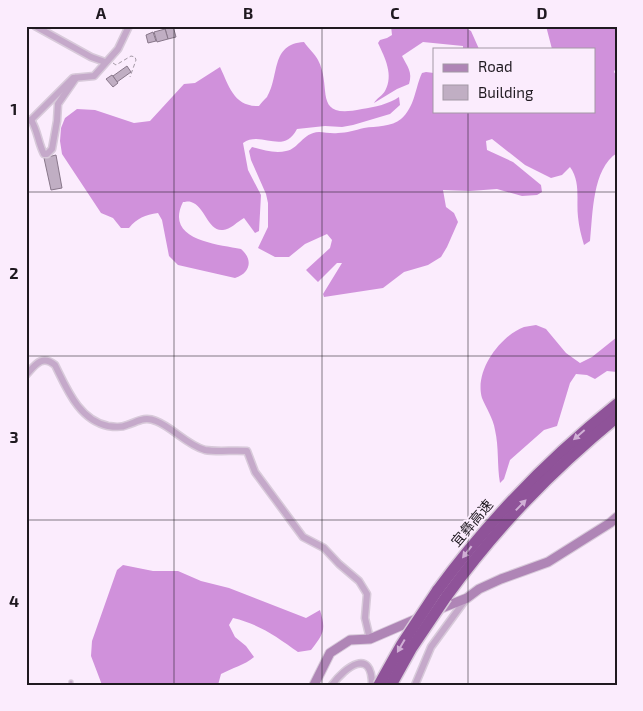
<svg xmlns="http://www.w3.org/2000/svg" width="643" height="711" viewBox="0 0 643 711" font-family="'Exo 2','Noto Sans SC',sans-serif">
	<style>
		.forest { fill: #d091db }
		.building { fill: #c0aec3; stroke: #88778a }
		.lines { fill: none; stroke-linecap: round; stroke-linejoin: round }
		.service-casing { stroke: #d8cada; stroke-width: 5.5 }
		.minor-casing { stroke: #d8cada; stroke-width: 9 }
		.secondary-casing { stroke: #d8cada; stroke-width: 11 }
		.motorway-casing { stroke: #d8cada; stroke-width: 14 }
		.path { stroke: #a499a6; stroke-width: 1; stroke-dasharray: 4 2.5; stroke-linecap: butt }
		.service { stroke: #c5a9ca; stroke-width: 3 }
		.minor { stroke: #c5a9ca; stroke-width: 6 }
		.secondary { stroke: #af85b6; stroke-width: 9 }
		.motorway { stroke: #8f5399; stroke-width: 11 }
		.motorway-bridge-casing { stroke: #d8cada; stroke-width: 14; stroke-linecap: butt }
		.motorway-bridge { stroke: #8f5399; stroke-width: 11 }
		.oneway { fill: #d0afd5 }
		.grid { fill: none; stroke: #1f1920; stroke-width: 1; stroke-opacity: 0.55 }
		.labels { text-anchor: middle; stroke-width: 4; stroke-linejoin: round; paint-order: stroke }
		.street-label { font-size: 14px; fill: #1f1920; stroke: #fbecfd }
		.neatline { fill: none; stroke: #1f1920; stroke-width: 2 }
		.grid-label { font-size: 16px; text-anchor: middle; font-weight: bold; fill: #1f1920 }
	</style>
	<rect width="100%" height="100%" fill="#fbecfd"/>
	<g class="forest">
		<path d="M391 26 466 28 471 31 479 49H463V46L423 42 402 56C407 66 413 72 409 84L397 89 374 103C377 98 382 96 385 91 394 75 385 58 378 43L380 40 387 38 392 35Z"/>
		<path d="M546 26H617V65L614 72 617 76V153C592 169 593 214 590 241L584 245C581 235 579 227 578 217 576 200 581 182 570 167L562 175 551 178 525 165 492 139 486 141 487 150 513 162 541 185 542 192 537 195 522 196 497 189 470 191 443 190 446 207 454 213 458 222 447 247 441 257 428 265 404 272 383 288 324 297 323 294 342 263H337L318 282 306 270 330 248 332 240 327 234 305 244 289 257H275L258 248 268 227V203L266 194 251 160 249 151 252 147C262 150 276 154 286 151 299 149 302 133 319 132 325 132 331 134 338 133 347 133 355 130 364 128 376 126 392 127 401 119 415 107 415 88 422 73L426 72 434 73V111H571L573 113 575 111H594V49H552Z"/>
		<path d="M304 42C308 48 315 54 318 60 333 88 311 120 362 109 375 107 389 104 399 97L400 105 390 114 353 125 342 127 325 126 297 129C283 156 262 130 243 143L248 170 261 195 259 231 255 233 244 218C238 221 230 230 223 230 208 232 205 206 191 202 188 201 186 202 183 202 164 240 217 244 241 249 253 259 251 273 235 278L178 265 169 256 162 220 158 213C145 215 137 218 129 228H121L113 218 101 213 62 154 60 141 61 128 65 118 77 109 95 110 134 123 150 121 184 84 195 83 220 67C229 86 234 107 259 106 261 103 264 100 267 97 280 76 270 44 304 42Z"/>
		<path d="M536 325 546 329 566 353 580 363 592 357 617 337V372L607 371 595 379 587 375 576 374 570 383 557 426 544 430 510 460 504 479 500 483C497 466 499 447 495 430 493 418 486 408 482 398 474 371 500 336 524 327 528 326 532 326 536 325Z"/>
		<path d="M123 565 153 571H178L201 581 229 588 306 618 320 610C326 630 324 633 311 650L298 652C277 637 259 624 233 618L229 625 235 637 246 646 254 657C245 665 232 668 221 674L218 685H102L91 656 92 641 117 570Z"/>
	</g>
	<g class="building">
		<path d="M173 26 176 37 168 39 165 28Z"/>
		<path d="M165 29 168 39 157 42 154 32Z"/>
		<path d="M153 32 156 41 148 43 146 35Z"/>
		<path d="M127 66 131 72 117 82 113 76Z"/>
		<path d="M112 75 118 83 113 87 106 79Z"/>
		<path d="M56 155 62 188 51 190 44 158Z"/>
	</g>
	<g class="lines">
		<defs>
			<path id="service" d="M71 685V682"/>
			<g id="minor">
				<path d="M35 26 91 57 105 62"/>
				<path d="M31 120C38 131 38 143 44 154H47L52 149 57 121 58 104 76 78"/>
				<path d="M26 121 31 120 73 78 94 76 118 49 129 26"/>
				<path d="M26 375C35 365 42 354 55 365 67 389 79 420 108 426 114 427 121 428 127 425 137 422 144 416 156 421 172 427 187 445 205 450 216 452 235 450 247 451L255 472 303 537 324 548 339 564 359 581 367 594 365 618 370 639"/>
				<path d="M332 685C345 667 372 647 372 685"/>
				<path d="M415 685 431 647 466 599"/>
			</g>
			<g id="secondary">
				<path d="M437 610 467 598 479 589 501 579 548 562 610 523 617 517"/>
				<path d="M314 685 330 653 350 640 370 639 421 617"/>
			</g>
			<g id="motorway">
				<path d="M437 591C489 520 548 459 617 404"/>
				<path d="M446 597C497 527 550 472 617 417"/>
			</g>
		</defs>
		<use href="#service" class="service-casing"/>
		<use href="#minor" class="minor-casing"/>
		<use href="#secondary" class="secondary-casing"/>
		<use href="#motorway" class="motorway-casing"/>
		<path class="path" d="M113 63 116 65 131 56 135 57 136 60 130 77"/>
		<use href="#service" class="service"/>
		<use href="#minor" class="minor"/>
		<use href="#secondary" class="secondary"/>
		<use href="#motorway" class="motorway"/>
		<defs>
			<g id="motorway-bridge">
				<path d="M379 685 402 644 437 591"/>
				<path d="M391 685 411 649 446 597"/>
			</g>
		</defs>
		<use href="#motorway-bridge" class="motorway-bridge-casing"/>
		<use href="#motorway-bridge" class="motorway-bridge"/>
	</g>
	<defs><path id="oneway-solid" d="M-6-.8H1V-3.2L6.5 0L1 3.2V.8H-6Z" transform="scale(1.25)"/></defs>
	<g class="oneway">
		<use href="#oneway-solid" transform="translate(579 435) rotate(139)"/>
		<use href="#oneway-solid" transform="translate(521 505) rotate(-46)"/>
		<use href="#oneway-solid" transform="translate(467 552) rotate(128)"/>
		<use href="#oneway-solid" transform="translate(401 646) rotate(120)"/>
	</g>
	<path class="grid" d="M174 26V685M322 26V685M468 26V49M468 111V685M26 192H617M26 356H617M26 520H617"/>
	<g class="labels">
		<g class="street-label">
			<text transform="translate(472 523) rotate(-50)" y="5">宜彝高速</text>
		</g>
	</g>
	<rect width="643" height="711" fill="none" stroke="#fbecfd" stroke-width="55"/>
	<rect x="433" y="48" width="162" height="65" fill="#fbecfd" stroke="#a398a5"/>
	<rect x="443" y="64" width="25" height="8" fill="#af85b6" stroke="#a398a5"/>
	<text x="478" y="72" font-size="15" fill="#1f1920">Road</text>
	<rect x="443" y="85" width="25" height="15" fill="#c0aec3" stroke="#a398a5"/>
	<text x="478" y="98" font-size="15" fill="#1f1920">Building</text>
	<rect x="28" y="28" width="588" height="656" class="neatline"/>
	<g class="grid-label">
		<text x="101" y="19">A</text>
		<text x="248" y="19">B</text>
		<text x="395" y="19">C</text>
		<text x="542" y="19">D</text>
		<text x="14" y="115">1</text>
		<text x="14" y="279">2</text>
		<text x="14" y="443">3</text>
		<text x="14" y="607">4</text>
	</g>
</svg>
